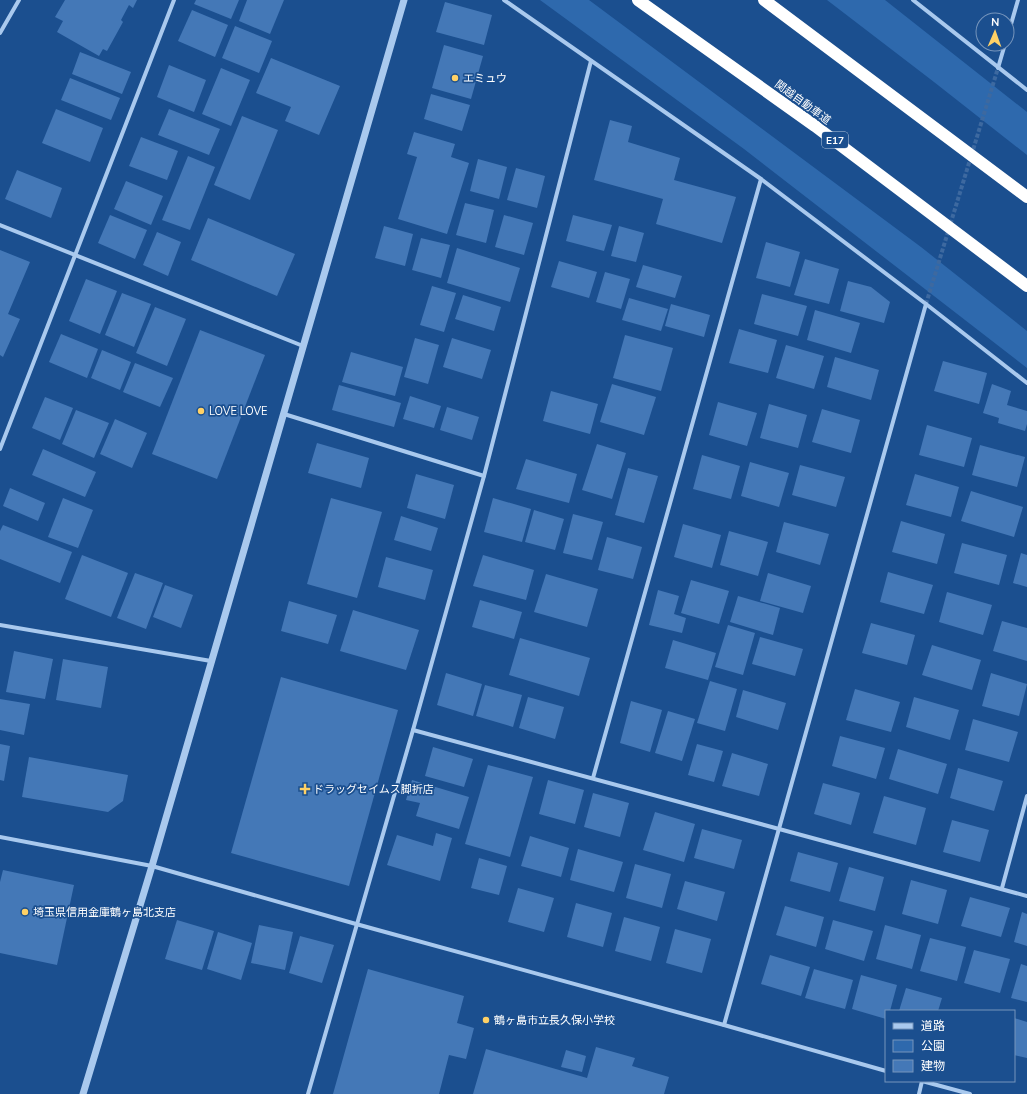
<svg xmlns="http://www.w3.org/2000/svg" width="1027" height="1094" viewBox="0 0 1027 1094" font-family="'Nunito Sans','Noto Sans JP',sans-serif">
	<style>
		.green { fill: #2e69ad }
		.building { fill: #4478b7 }
		.lines { fill: none; stroke-linecap: round; stroke-linejoin: round }
		.minor-tunnel { stroke: #3d69a0; stroke-width: 4; stroke-dasharray: 4 2; stroke-linecap: butt }
		.minor { stroke: #a9c9ee; stroke-width: 4 }
		.tertiary { stroke: #a9c9ee; stroke-width: 7 }
		.motorway { stroke: #fff; stroke-width: 12 }
		.poi-dot { fill: #ffd166; stroke: #1b4f8f; stroke-width: 1.5 }
		.labels { text-anchor: middle; stroke-width: 3.5; stroke-linejoin: round; paint-order: stroke }
		.shield { fill: #1b4f8f; stroke: #bbcadd; stroke-width: 1 }
		.shield-label { font-size: 10px; font-weight: bold; fill: #fff }
		.poi-label { font-size: 11px; fill: #fff; stroke: #1b4f8f; text-anchor: start }
		.street-label { font-size: 11px; fill: #fff; stroke: #1b4f8f }
	</style>
	<rect width="100%" height="100%" fill="#1b4f8f"/>
	<g class="green">
		<path d="M540 0H589L921 247 1027 331V368L744 149Z"/>
		<path d="M827 0H885L1027 112V155L934 82Z"/>
	</g>
	<g class="building">
		<path d="M65 0H137L133 8 129 5 121 20 123 22 107 51 103 49 99 56 57 32 63 21 55 17Z"/>
		<path d="M196 0H239L231 19 194 4Z"/>
		<path d="M247 0H284L270 34 239 21Z"/>
		<path d="M445 2 492 15 484 45 436 32Z"/>
		<path d="M192 10 228 25 215 57 178 41Z"/>
		<path d="M235 26 272 41 259 73 222 58Z"/>
		<path d="M444 45 483 56 471 99 432 88Z"/>
		<path d="M80 52 131 72 122 94 72 74Z"/>
		<path d="M271 58 340 86 319 135 285 121 291 107 256 93Z"/>
		<path d="M169 65 206 80 194 112 157 97Z"/>
		<path d="M221 68 250 80 231 126 202 114Z"/>
		<path d="M70 78 120 98 111 120 61 100Z"/>
		<path d="M431 94 470 105 462 131 424 119Z"/>
		<path d="M56 109 103 128 90 162 42 143Z"/>
		<path d="M169 109 220 129 209 155 158 135Z"/>
		<path d="M242 116 278 130 250 200 214 185Z"/>
		<path d="M610 120 632 126 628 142 680 158 674 180 736 197 722 243 656 224 663 199 594 180Z"/>
		<path d="M414 132 455 144 451 157 469 163 447 234 398 219 417 157 407 154Z"/>
		<path d="M141 137 178 151 167 180 129 166Z"/>
		<path d="M188 156 215 167 190 230 162 220Z"/>
		<path d="M478 159 507 167 499 199 470 191Z"/>
		<path d="M516 168 545 176 537 208 507 200Z"/>
		<path d="M17 170 62 188 51 218 5 199Z"/>
		<path d="M126 181 163 196 151 225 114 209Z"/>
		<path d="M465 203 494 210 486 243 456 235Z"/>
		<path d="M110 215 147 230 135 259 98 243Z"/>
		<path d="M504 215 533 223 524 255 495 247Z"/>
		<path d="M573 215 612 225 604 251 566 241Z"/>
		<path d="M208 218 295 254 277 296 191 260Z"/>
		<path d="M384 226 413 234 405 266 375 258Z"/>
		<path d="M619 226 644 233 636 262 611 256Z"/>
		<path d="M157 232 181 242 168 276 143 265Z"/>
		<path d="M421 238 450 245 441 278 412 270Z"/>
		<path d="M766 242 800 252 790 287 756 278Z"/>
		<path d="M457 248 520 268 510 302 447 283Z"/>
		<path d="M0 250 30 262 8 314 20 319 3 357 0 355Z"/>
		<path d="M805 259 839 269 829 304 794 295Z"/>
		<path d="M559 261 597 272 589 298 551 287Z"/>
		<path d="M643 265 682 276 675 298 636 287Z"/>
		<path d="M605 272 630 279 621 309 596 302Z"/>
		<path d="M86 279 117 291 100 334 69 321Z"/>
		<path d="M848 281 871 287 890 302 884 323 840 311Z"/>
		<path d="M432 286 456 293 444 332 420 325Z"/>
		<path d="M122 293 151 304 134 347 105 335Z"/>
		<path d="M762 294 807 306 798 336 754 324Z"/>
		<path d="M463 295 501 307 494 331 455 319Z"/>
		<path d="M629 298 668 309 661 331 622 320Z"/>
		<path d="M671 304 710 315 704 337 665 326Z"/>
		<path d="M155 307 186 319 167 366 136 353Z"/>
		<path d="M815 310 860 323 851 353 807 340Z"/>
		<path d="M739 329 777 340 768 373 729 363Z"/>
		<path d="M200 330 265 355 217 479 152 454Z"/>
		<path d="M61 334 98 349 87 378 49 362Z"/>
		<path d="M625 335 673 348 661 391 613 378Z"/>
		<path d="M415 338 439 345 428 384 404 377Z"/>
		<path d="M452 338 491 350 482 379 443 367Z"/>
		<path d="M786 345 824 356 814 389 776 378Z"/>
		<path d="M102 350 131 362 120 390 91 378Z"/>
		<path d="M351 352 403 367 395 396 342 382Z"/>
		<path d="M835 357 879 370 871 400 827 387Z"/>
		<path d="M943 361 987 373 979 404 934 391Z"/>
		<path d="M135 363 173 378 160 407 123 392Z"/>
		<path d="M612 384 656 397 644 435 600 422Z"/>
		<path d="M992 384 1011 391 1007 405 1027 411V424L1025 431 998 423 999 418 983 413Z"/>
		<path d="M339 385 401 403 394 427 332 410Z"/>
		<path d="M551 391 598 404 590 434 543 421Z"/>
		<path d="M410 396 441 406 434 428 403 419Z"/>
		<path d="M45 397 73 408 60 440 32 428Z"/>
		<path d="M718 402 757 413 747 446 709 435Z"/>
		<path d="M769 404 807 415 798 448 760 438Z"/>
		<path d="M447 407 479 417 472 440 440 430Z"/>
		<path d="M822 409 860 420 851 453 812 442Z"/>
		<path d="M76 410 109 423 94 458 62 444Z"/>
		<path d="M115 419 147 433 132 468 100 454Z"/>
		<path d="M927 425 972 438 964 467 919 455Z"/>
		<path d="M317 443 369 458 361 488 308 473Z"/>
		<path d="M597 444 626 453 612 499 582 490Z"/>
		<path d="M980 445 1025 457 1017 487 972 475Z"/>
		<path d="M43 449 96 472 85 497 32 475Z"/>
		<path d="M702 455 740 466 731 499 693 489Z"/>
		<path d="M526 459 577 474 569 503 516 489Z"/>
		<path d="M750 462 789 473 779 507 741 496Z"/>
		<path d="M800 465 845 477 836 507 792 495Z"/>
		<path d="M628 468 658 476 644 523 615 515Z"/>
		<path d="M416 474 454 485 445 519 407 508Z"/>
		<path d="M915 474 959 487 951 517 906 505Z"/>
		<path d="M10 488 45 503 38 521 3 506Z"/>
		<path d="M971 491 1023 507 1014 537 961 521Z"/>
		<path d="M63 498 93 510 78 548 48 537Z"/>
		<path d="M331 498 382 512 357 598 307 584Z"/>
		<path d="M493 498 531 509 522 542 484 532Z"/>
		<path d="M534 510 564 519 555 550 525 542Z"/>
		<path d="M573 514 603 522 592 560 563 553Z"/>
		<path d="M401 516 438 528 431 551 394 540Z"/>
		<path d="M901 521 945 534 937 564 892 552Z"/>
		<path d="M784 522 829 534 820 565 776 552Z"/>
		<path d="M683 524 721 535 712 568 674 557Z"/>
		<path d="M3 525 72 552 60 583 0 559V531Z"/>
		<path d="M729 531 768 542 758 576 720 565Z"/>
		<path d="M607 537 642 547 633 579 598 570Z"/>
		<path d="M962 543 1007 555 999 585 954 573Z"/>
		<path d="M1021 553 1027 555V587L1013 583Z"/>
		<path d="M82 555 128 573 111 617 65 599Z"/>
		<path d="M483 555 534 570 526 600 473 586Z"/>
		<path d="M386 557 433 570 425 600 378 587Z"/>
		<path d="M888 572 933 585 924 614 880 602Z"/>
		<path d="M135 573 163 583 146 629 117 618Z"/>
		<path d="M768 573 811 586 803 613 760 601Z"/>
		<path d="M546 574 598 589 587 627 534 612Z"/>
		<path d="M691 580 729 591 719 624 681 613Z"/>
		<path d="M165 585 193 595 181 628 153 617Z"/>
		<path d="M658 590 679 596 674 614 686 618 682 633 649 625Z"/>
		<path d="M947 592 992 605 983 635 939 622Z"/>
		<path d="M738 596 780 608 773 635 730 622Z"/>
		<path d="M480 600 522 612 514 639 472 627Z"/>
		<path d="M289 601 337 615 328 644 281 631Z"/>
		<path d="M353 610 419 630 406 670 340 651Z"/>
		<path d="M1002 621 1027 628V661L993 651Z"/>
		<path d="M871 623 915 635 907 665 862 653Z"/>
		<path d="M728 625 755 633 743 675 715 667Z"/>
		<path d="M760 637 803 649 795 676 752 664Z"/>
		<path d="M520 638 590 658 579 696 509 675Z"/>
		<path d="M673 640 716 653 708 680 665 668Z"/>
		<path d="M932 645 981 660 972 690 922 675Z"/>
		<path d="M14 651 53 659 45 699 6 692Z"/>
		<path d="M63 659 108 667 101 708 56 700Z"/>
		<path d="M446 673 482 684 473 716 437 705Z"/>
		<path d="M991 673 1027 684 1019 716 982 706Z"/>
		<path d="M281 677 398 710 349 886 231 853Z"/>
		<path d="M710 681 737 689 725 731 697 723Z"/>
		<path d="M485 685 522 695 513 727 476 716Z"/>
		<path d="M855 689 900 702 891 732 846 720Z"/>
		<path d="M743 690 786 703 778 730 736 717Z"/>
		<path d="M528 697 564 707 555 739 519 728Z"/>
		<path d="M914 697 959 710 950 740 906 727Z"/>
		<path d="M0 699 30 704 24 735 0 730Z"/>
		<path d="M631 701 662 710 650 752 620 743Z"/>
		<path d="M668 711 695 719 682 761 655 753Z"/>
		<path d="M973 719 1018 732 1009 762 965 750Z"/>
		<path d="M840 736 885 748 876 779 832 766Z"/>
		<path d="M0 744 10 746 4 781 0 780Z"/>
		<path d="M697 744 723 751 714 782 688 775Z"/>
		<path d="M433 747 473 759 464 787 425 776Z"/>
		<path d="M898 749 947 764 938 794 889 779Z"/>
		<path d="M732 753 768 764 759 796 722 786Z"/>
		<path d="M29 757 128 775 123 801 108 812 22 797Z"/>
		<path d="M488 765 533 777 510 857 465 844Z"/>
		<path d="M958 768 1003 781 994 811 950 798Z"/>
		<path d="M412 780 469 797 459 829 416 816 420 803 406 800Z"/>
		<path d="M548 780 584 790 575 824 539 814Z"/>
		<path d="M823 783 860 793 851 825 814 814Z"/>
		<path d="M593 793 629 803 620 837 584 827Z"/>
		<path d="M884 796 926 808 916 845 873 833Z"/>
		<path d="M655 812 695 824 684 862 643 850Z"/>
		<path d="M952 820 989 830 980 862 943 852Z"/>
		<path d="M702 829 742 840 734 869 694 858Z"/>
		<path d="M436 833 452 838 440 881 387 865 397 835 433 846Z"/>
		<path d="M530 836 569 848 561 877 521 866Z"/>
		<path d="M578 849 623 862 614 892 570 880Z"/>
		<path d="M798 852 838 863 830 892 790 881Z"/>
		<path d="M479 858 507 866 499 895 471 888Z"/>
		<path d="M635 864 671 874 662 908 626 898Z"/>
		<path d="M849 867 884 877 875 911 839 901Z"/>
		<path d="M3 870 74 885 57 965 0 953V882Z"/>
		<path d="M911 880 947 890 938 924 902 914Z"/>
		<path d="M685 881 725 892 717 921 677 909Z"/>
		<path d="M518 888 554 898 544 932 508 922Z"/>
		<path d="M970 897 1010 908 1001 937 961 926Z"/>
		<path d="M576 903 612 913 603 947 567 937Z"/>
		<path d="M785 906 824 917 816 947 776 935Z"/>
		<path d="M1022 912 1027 914V946L1014 942Z"/>
		<path d="M624 917 660 927 651 961 615 951Z"/>
		<path d="M177 920 214 931 202 970 165 959Z"/>
		<path d="M833 920 873 931 864 961 825 949Z"/>
		<path d="M259 925 293 932 285 970 251 963Z"/>
		<path d="M885 925 921 935 912 969 876 959Z"/>
		<path d="M675 929 711 939 702 973 666 963Z"/>
		<path d="M218 932 252 943 241 980 207 969Z"/>
		<path d="M300 936 334 945 322 983 289 973Z"/>
		<path d="M930 938 966 947 957 981 920 971Z"/>
		<path d="M974 950 1010 959 1000 993 964 983Z"/>
		<path d="M770 955 810 967 801 996 761 984Z"/>
		<path d="M1021 964 1027 966V1002L1011 998Z"/>
		<path d="M368 969 464 996 457 1023 474 1028 466 1059 449 1055 439 1094H333Z"/>
		<path d="M814 969 853 980 845 1009 805 998Z"/>
		<path d="M861 975 897 985 890 1011H886V1019L852 1009Z"/>
		<path d="M906 988 942 998 938 1011H899Z"/>
		<path d="M1014 1018 1027 1022V1058L1014 1055Z"/>
		<path d="M596 1047 635 1058 632 1066 669 1077 664 1094H473L486 1049 587 1078Z"/>
		<path d="M566 1050 586 1056 582 1072 561 1067Z"/>
	</g>
	<g class="lines">
		<path class="minor-tunnel" d="M926 304 998 68"/>
		<g class="minor">
			<path d="M504 0 761 179 926 304 1027 383"/>
			<path d="M913 0 1027 90"/>
			<path d="M0 33 19 0"/>
			<path d="M1007 38 1018 0"/>
			<path d="M998 68 1005 44"/>
			<path d="M0 225 303 346"/>
			<path d="M284 414 484 476"/>
			<path d="M0 449 174 0"/>
			<path d="M0 625 211 661"/>
			<path d="M413 730 1027 896"/>
			<path d="M593 778 761 179"/>
			<path d="M0 837 152 866 356 924 724 1025 886 1071"/>
			<path d="M1002 888 1027 796"/>
			<path d="M724 1025 926 304"/>
			<path d="M922 1081 970 1094"/>
			<path d="M308 1094 413 730 484 476 591 61"/>
			<path d="M919 1094 922 1081"/>
		</g>
		<path class="tertiary" d="M83 1094 152 866 404 0"/>
		<g class="motorway">
			<path d="M638 0 815 126 1027 286"/>
			<path d="M764 0 1027 197"/>
		</g>
	</g>
	<g class="poi-dot">
		<circle cx="455" cy="78" r="4"/>
		<circle cx="201" cy="411" r="4"/>
		<path d="M303 783h4v4h4v4h-4v4h-4v-4h-4v-4h4z"/>
		<circle cx="25" cy="912" r="4"/>
		<circle cx="486" cy="1020" r="4"/>
	</g>
	<g class="labels">
		<rect class="shield" x="822" y="132" width="26" height="16" rx="3"/>
		<g class="shield-label">
			<text x="835" y="144">E17</text>
		</g>
		<g class="poi-label">
			<text x="463" y="82">エミュウ</text>
			<text x="209" y="415">LOVE LOVE</text>
			<text x="313" y="793">ドラッグセイムス脚折店</text>
			<text x="33" y="916">埼玉県信用金庫鶴ヶ島北支店</text>
			<text x="494" y="1024">鶴ヶ島市立長久保小学校</text>
		</g>
		<g class="street-label">
			<text transform="translate(803 102) rotate(36)" y="4">関越自動車道</text>
		</g>
	</g>
	<rect x="885" y="1010" width="130" height="72" fill="#1b4f8f" stroke="#7695bc"/>
	<rect x="893" y="1023" width="20" height="6" fill="#a9c9ee" stroke="#7695bc"/>
	<text x="921" y="1030" font-size="12" fill="#ffffff">道路</text>
	<rect x="893" y="1040" width="20" height="12" fill="#2e69ad" stroke="#7695bc"/>
	<text x="921" y="1050" font-size="12" fill="#ffffff">公園</text>
	<rect x="893" y="1060" width="20" height="12" fill="#4478b7" stroke="#7695bc"/>
	<text x="921" y="1070" font-size="12" fill="#ffffff">建物</text>
	<g transform="translate(995 32) rotate(2)"><circle r="19" fill="#1b4f8f" stroke="#7695bc"/>
	<path d="M0-3L7 15L0 10L-7 15Z" fill="#ffd166"/>
	<text y="-6" font-size="11" font-weight="bold" text-anchor="middle" fill="#ffffff">N</text>
	</g>
</svg>
